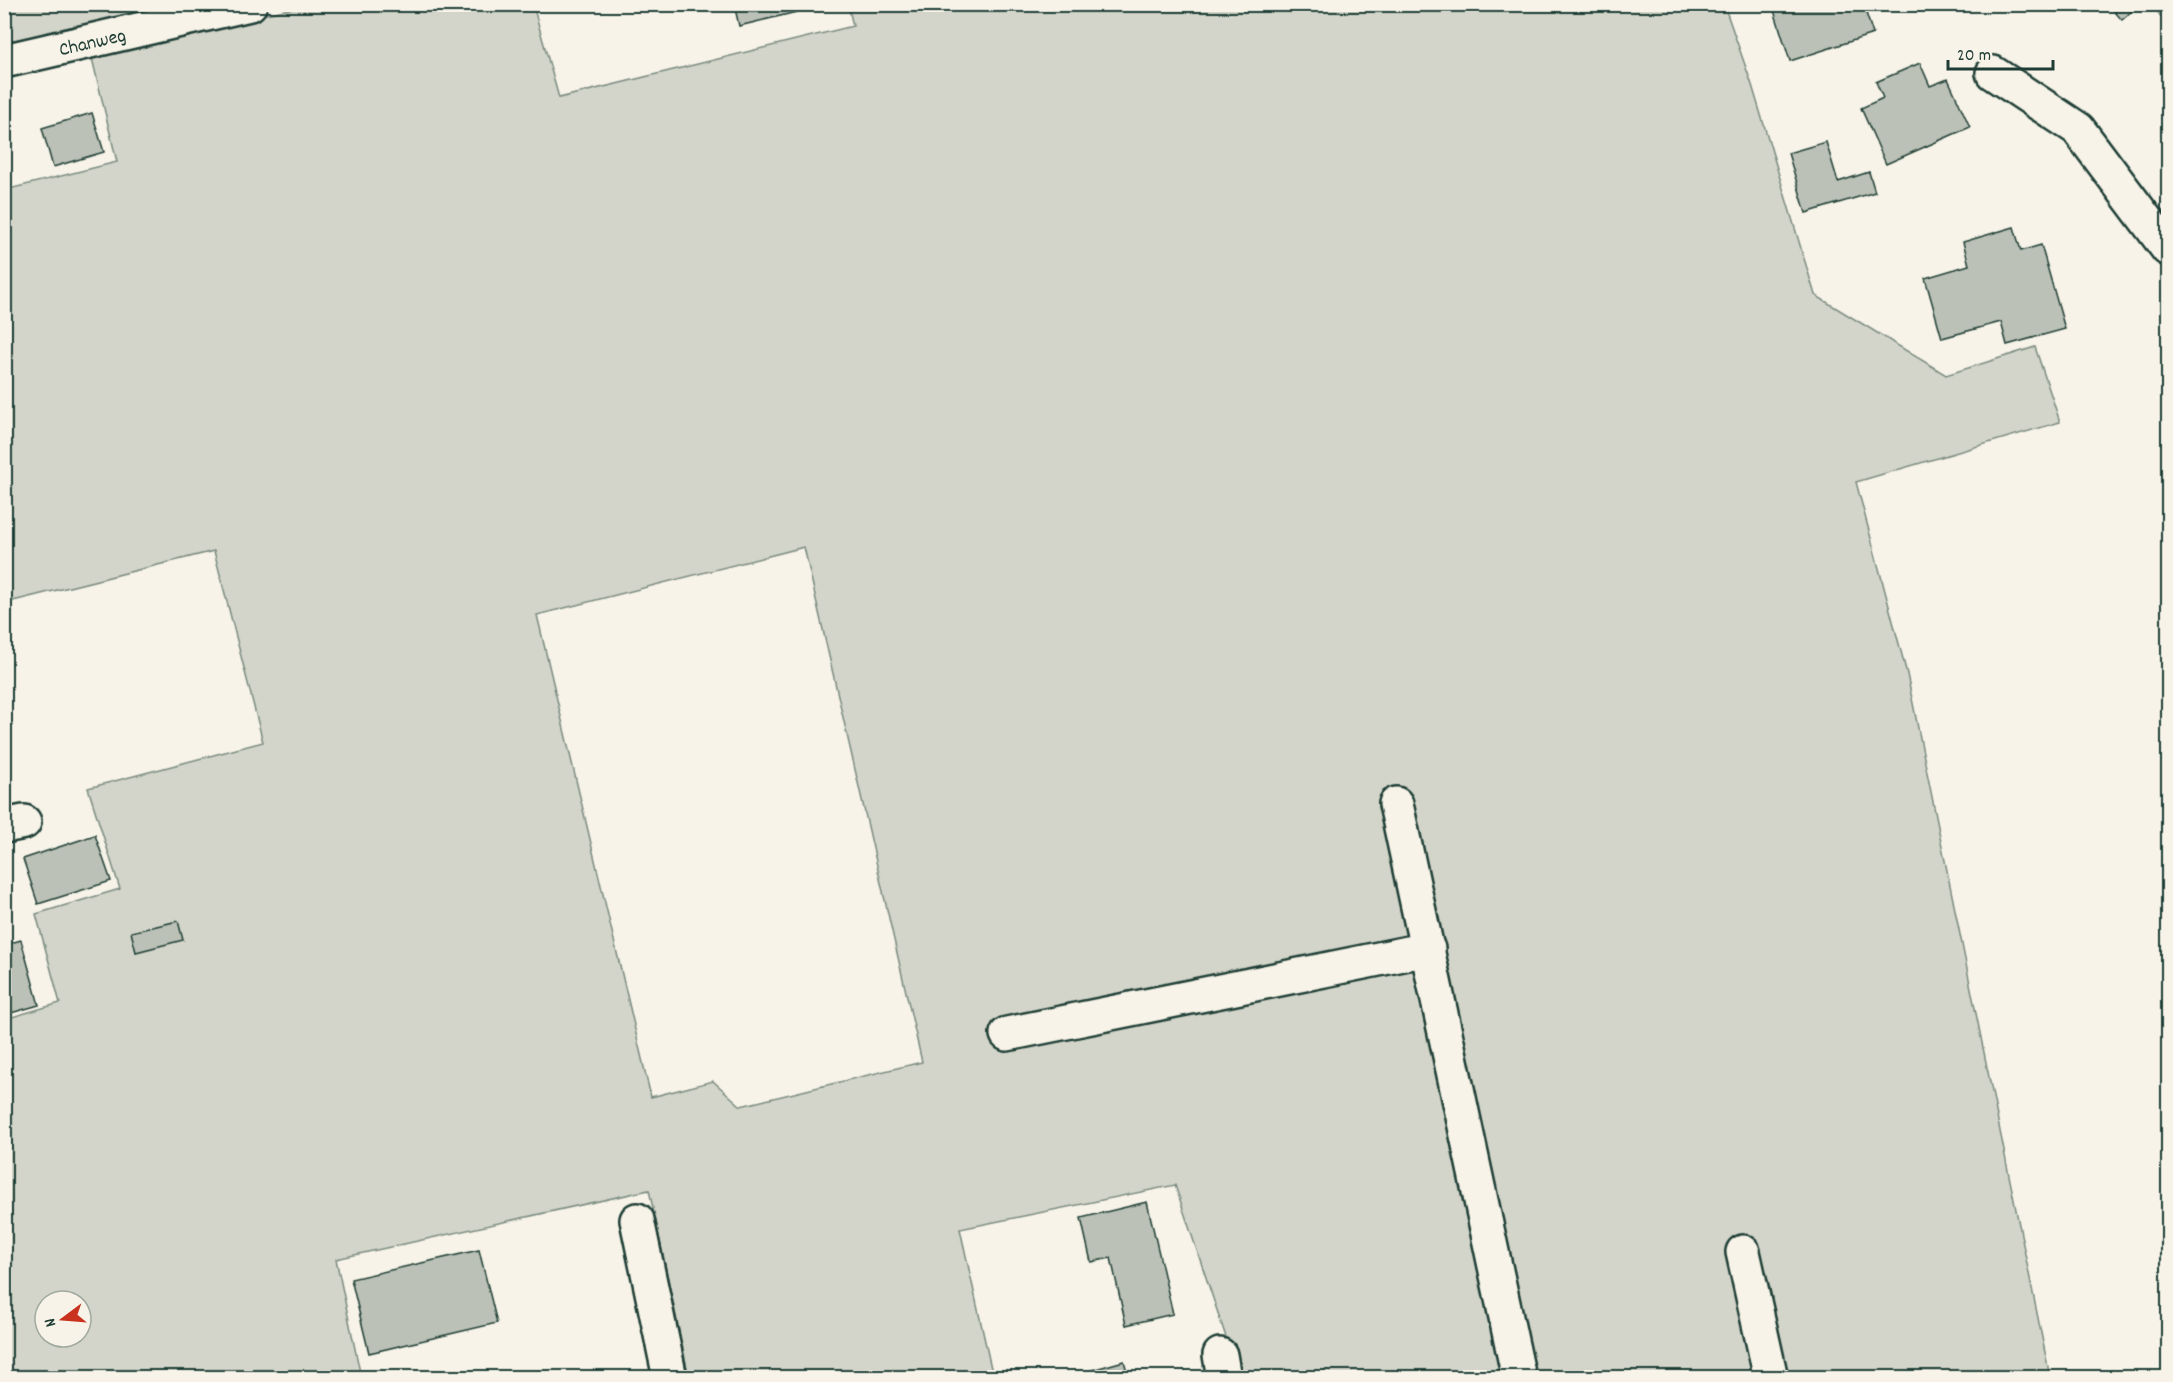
<svg xmlns="http://www.w3.org/2000/svg" width="2173" height="1382" viewBox="0 0 2173 1382" font-family="Dekko,sans-serif">
	<style>
		.green { fill: #d3d5ca; stroke: #79897f; stroke-width: 1.5; fill-rule: evenodd }
		.building { fill: #bbc1b6; stroke: #1f3d34; stroke-width: 1.5 }
		.lines { fill: none; stroke-linecap: round; stroke-linejoin: round }
		.minor-casing { stroke: #1f3d34; stroke-width: 38 }
		.minor { stroke: #f7f3e8; stroke-width: 33 }
		.labels { text-anchor: middle; stroke-width: 6; stroke-linejoin: round; paint-order: stroke }
		.street-label { font-size: 20px; fill: #1f3d34; stroke: #f7f3e8 }
	</style>
	<rect width="100%" height="100%" fill="#f7f3e8"/>
	<filter id="ink" filterUnits="userSpaceOnUse"><feTurbulence type="fractalNoise" baseFrequency=".0167" numOctaves="2"/><feDisplacementMap in="SourceGraphic" scale="12" xChannelSelector="R" yChannelSelector="G"/><feConvolveMatrix kernelMatrix="1 2 1 2 8 2 1 2 1" color-interpolation-filters="sRGB"/></filter>
	<g filter="url(#ink)">
		<g class="green">
			<path d="M5 4 196 5 5 48Z"/>
			<path d="M306 5H533L559 98 853 26 848 5H1724L1752 85 1815 295 1946 375 2035 347 2060 422 1856 482 1907 674 2050 1377H1531L1407 790 1387 794 1509 1377H1236L1231 1352 1175 1185 960 1229 993 1377H689L649 1190 336 1259 361 1377 5 1378V1019L60 1003 36 914 120 889 88 788 263 742 214 551 5 603V190L117 162 91 54ZM804 547 922 1062 741 1106 713 1081 651 1097 537 615ZM45 1301H81V1337H45Z"/>
			<path d="M2153 5H2168V27Z"/>
		</g>
		<g class="building">
			<path d="M734 4H799L801 11 739 26Z"/>
			<path d="M1687 4H1713V5L1689 10Z"/>
			<path d="M1772 4H1863L1873 34 1790 61Z"/>
			<path d="M2108 4H2140L2122 20Z"/>
			<path d="M1920 63 1930 86 1948 79 1970 127 1886 164 1861 108 1883 98 1876 82Z"/>
			<path d="M92 113 104 152 53 167 42 128Z"/>
			<path d="M1826 142 1838 182 1869 172 1875 192 1806 213 1788 153Z"/>
			<path d="M2014 227 2021 251 2041 245 2065 329 2007 345 2001 322 1942 338 1925 278 1969 265 1963 242Z"/>
			<path d="M95 835 111 881 38 904 23 859Z"/>
			<path d="M178 921 183 940 136 952 131 932Z"/>
			<path d="M21 940 39 1005 4 1015V945Z"/>
			<path d="M1147 1202 1173 1314 1126 1325 1111 1258 1091 1262 1081 1218Z"/>
			<path d="M479 1250 497 1323 369 1353 351 1279Z"/>
			<path d="M1124 1361 1129 1378H1070V1376Z"/>
		</g>
		<g class="lines">
			<defs>
				<g id="minor">
					<path d="M4 61 250 4"/>
					<path d="M1993 73 2078 129 2168 249"/>
					<path d="M1396 804 1519 1378"/>
					<path d="M4 826 24 822"/>
					<path d="M1007 1034 1428 949"/>
					<path d="M637 1220 670 1378"/>
					<path d="M1743 1252 1771 1378"/>
					<path d="M1220 1355 1224 1378"/>
				</g>
			</defs>
			<use href="#minor" class="minor-casing"/>
			<use href="#minor" class="minor"/>
		</g>
	</g>
	<g class="labels">
		<g class="street-label">
			<text transform="translate(92 41) rotate(-13)" y="7">Chanweg</text>
		</g>
	</g>
	<rect width="2173" height="1382" fill="none" stroke="#f7f3e8" stroke-width="24"/>
	<rect x="12" y="12" width="2149" height="1358" fill="none" stroke="#1f3d34" stroke-width="2" filter="url(#ink)"/>
	<g transform="translate(63 1319) rotate(254)"><circle r="28" fill="#f7f3e8" stroke="#a1aaa0" stroke-width="1.5"/>
	<path d="M0-4.5L10 22L0 15L-10 22Z" fill="#c8321e"/>
	<text y="-9" font-size="16" font-weight="bold" text-anchor="middle" fill="#1f3d34">N</text>
	</g>
	<path d="M1948 60v9h105v-9" fill="none" stroke="#1f3d34" stroke-width="3"/>
	<text x="1957" y="60" font-size="18" fill="#1f3d34" stroke="#f7f3e8" stroke-width="4.5" paint-order="stroke">20 m</text>
</svg>
